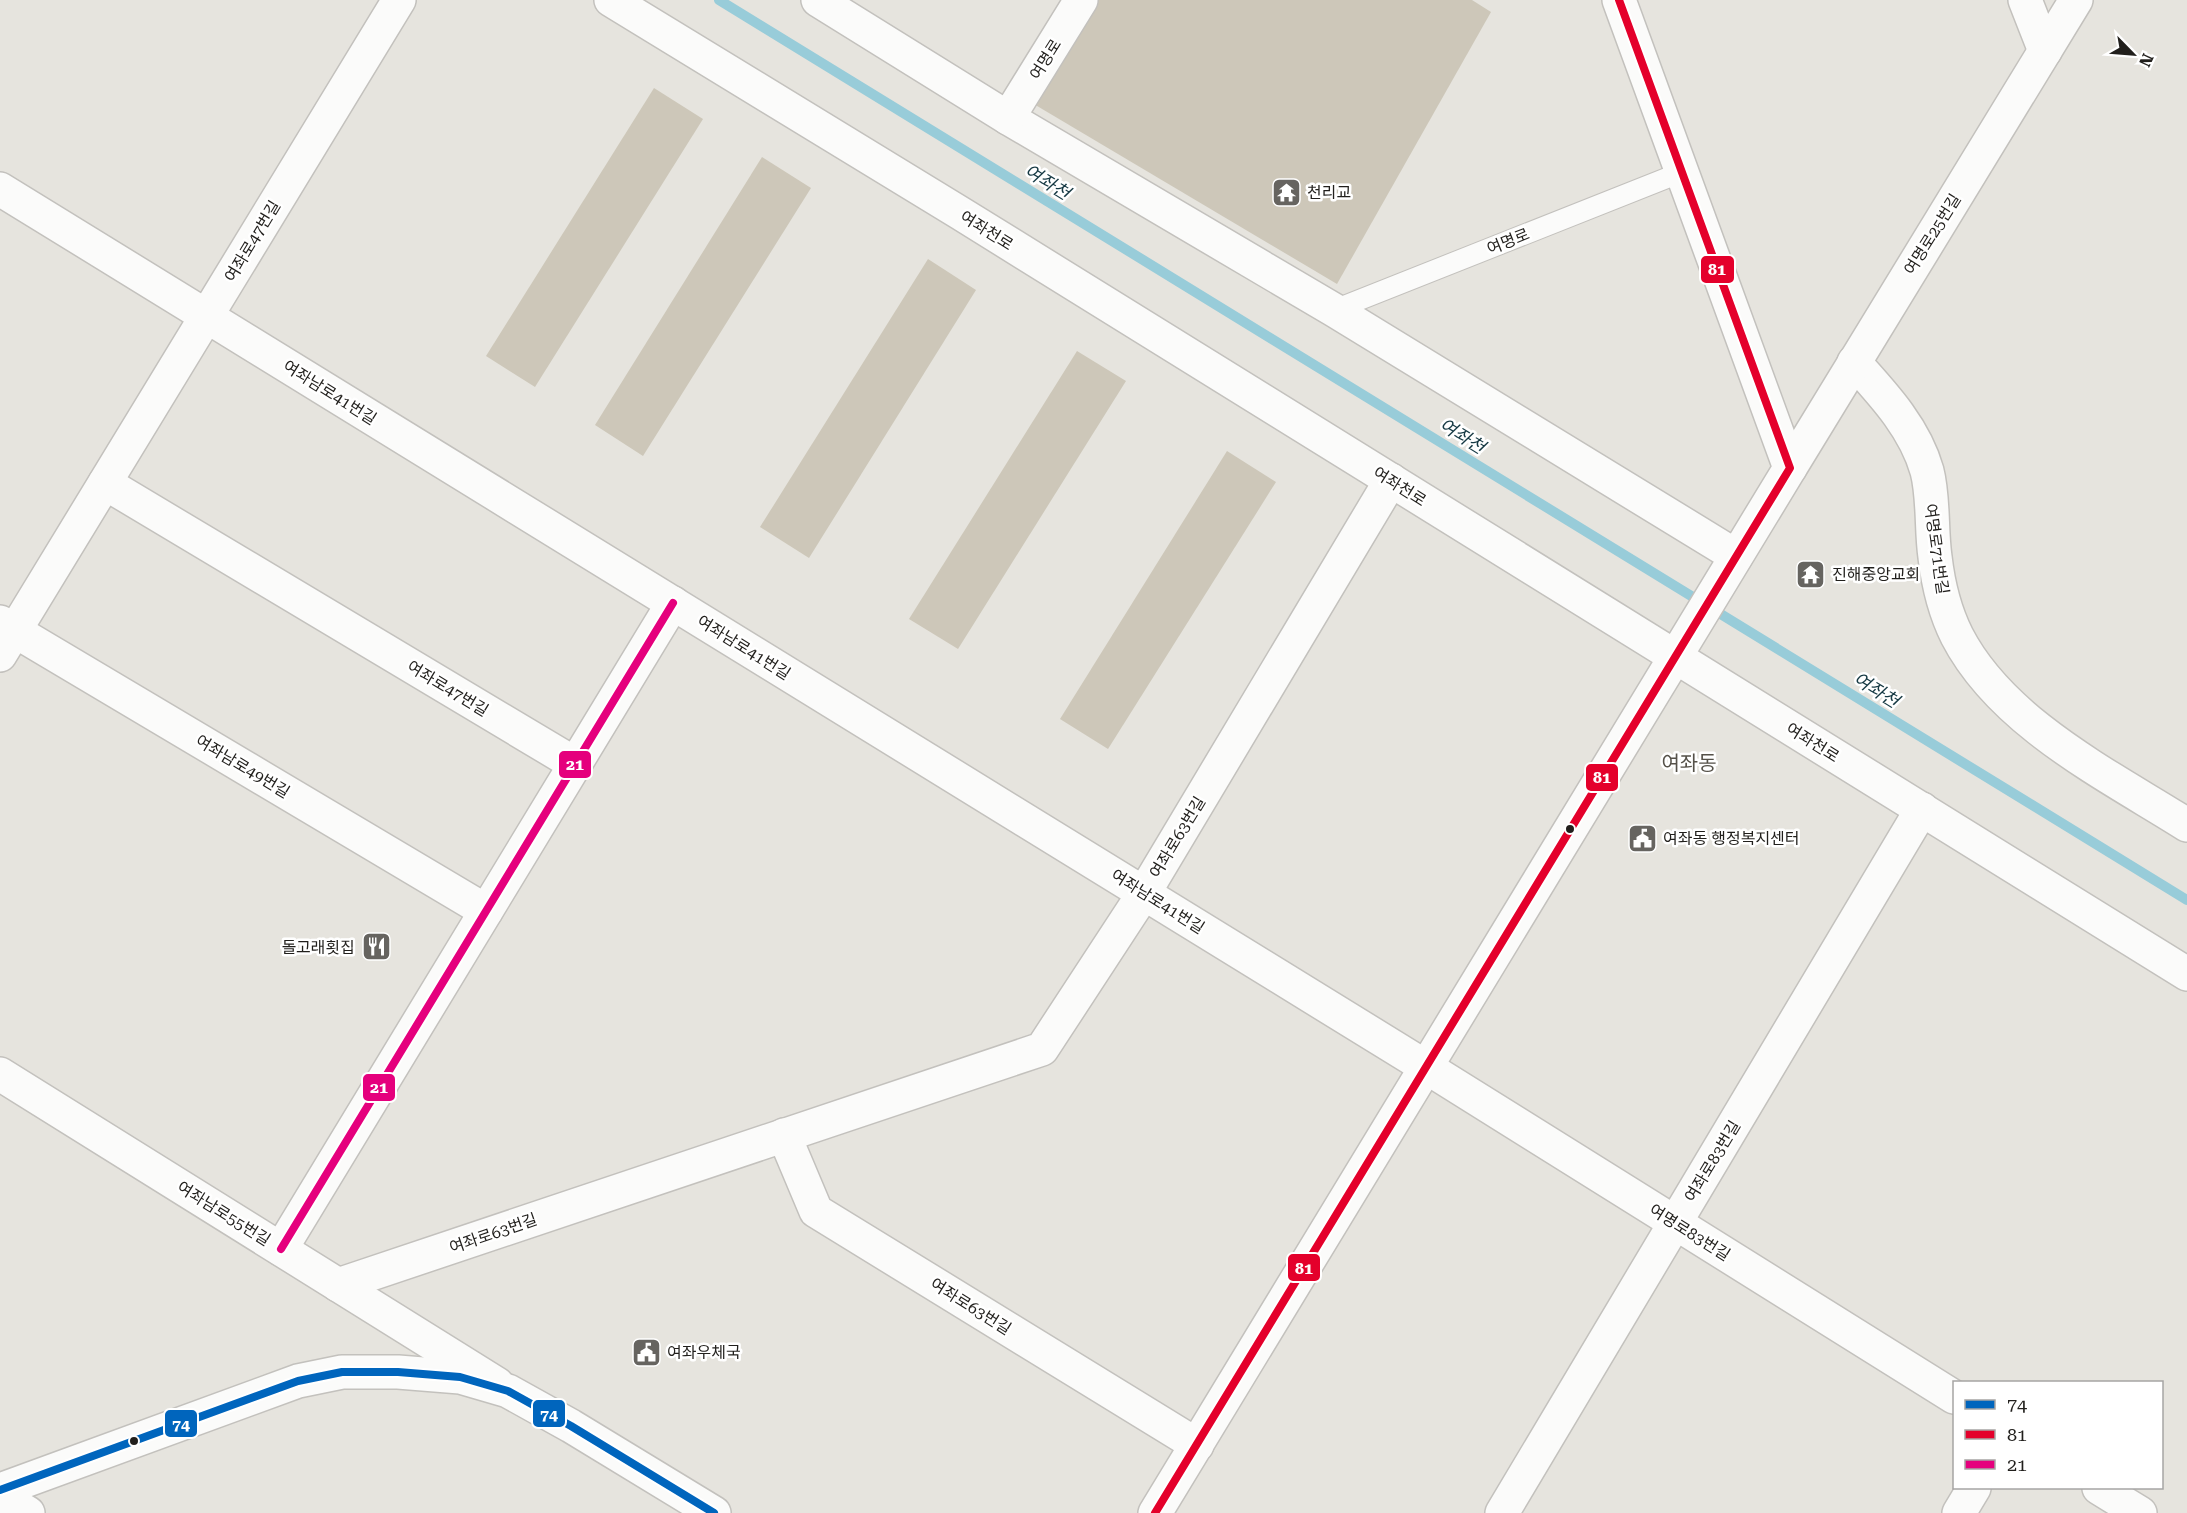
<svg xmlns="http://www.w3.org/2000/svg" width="2187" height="1513" viewBox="0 0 2187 1513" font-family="'Roboto Serif','Noto Sans KR',serif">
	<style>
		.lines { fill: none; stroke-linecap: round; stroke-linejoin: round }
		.stream { stroke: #98ccd9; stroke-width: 10 }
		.building { fill: #cdc7b9 }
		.lane-casing { stroke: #c3c1bd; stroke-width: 22 }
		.street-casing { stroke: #c3c1bd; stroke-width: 36 }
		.secondary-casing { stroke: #c3c1bd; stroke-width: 36 }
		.lane { stroke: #fbfbfa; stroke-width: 20 }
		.street { stroke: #fbfbfa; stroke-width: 33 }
		.secondary { stroke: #fbfbfa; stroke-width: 33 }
		.bus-1-casing { stroke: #fff; stroke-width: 12 }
		.bus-2-casing { stroke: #fff; stroke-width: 12 }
		.bus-3-casing { stroke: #fff; stroke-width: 12 }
		.bus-1 { stroke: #0065bd; stroke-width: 8 }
		.bus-2 { stroke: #e4002b; stroke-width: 8 }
		.bus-3 { stroke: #e5007d; stroke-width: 8 }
		.bus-dot { fill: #211f1c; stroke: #fff; stroke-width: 2 }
		.labels { text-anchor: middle; stroke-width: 5; stroke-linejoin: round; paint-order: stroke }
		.street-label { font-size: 16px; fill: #211f1c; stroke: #fff }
		.poi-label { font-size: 16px; fill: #211f1c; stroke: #fff; text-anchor: start }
		.water-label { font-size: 18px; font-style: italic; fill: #163943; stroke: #fff }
		.quarter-label { font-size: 20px; fill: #555149; stroke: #fff }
		.line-badge { stroke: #fff; stroke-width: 2 }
		.badge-label { font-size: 16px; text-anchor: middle; font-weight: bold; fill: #fff }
	</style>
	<rect width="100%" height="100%" fill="#e6e4de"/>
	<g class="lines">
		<path class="stream" d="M719 0 2187 900"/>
	</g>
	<g class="building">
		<path d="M1090 0H1472L1491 12 1337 284 1027 100Z"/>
		<path d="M654 88 703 119 535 387 486 356Z"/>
		<path d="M762 157 811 188 643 456 595 425Z"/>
		<path d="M928 259 976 290 809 558 760 527Z"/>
		<path d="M1077 351 1126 381 958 649 909 619Z"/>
		<path d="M1227 451 1276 482 1108 749 1060 719Z"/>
	</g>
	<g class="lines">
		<defs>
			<path id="lane" d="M1334 310 1682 172"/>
			<g id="street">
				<path d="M818 0 1008 118 1334 310 1736 556"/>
				<path d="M2025 0 2045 51"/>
				<path d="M1008 118 1081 0"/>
				<path d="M0 189 1426 1067 1954 1397"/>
				<path d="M1854 362C1883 394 1915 428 1927 471 1934 498 1931 529 1935 557 1938 583 1945 612 1957 636 2002 723 2108 775 2187 825"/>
				<path d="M1790 468 2076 0"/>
				<path d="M105 483 575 764"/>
				<path d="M0 622 486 911"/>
				<path d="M0 655 399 0"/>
				<path d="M0 1074 497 1384"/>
				<path d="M784 1135 816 1211 1197 1445"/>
				<path d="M281 1249 673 603"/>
				<path d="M338 1285 1042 1049 1144 893 1391 480"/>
				<path d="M2099 1488 2140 1513"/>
				<path d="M0 1496 28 1513"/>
				<path d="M1155 1513 1790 468 1619 0"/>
				<path d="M1502 1513 1922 809"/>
				<path d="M1959 1513 1974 1488"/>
			</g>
			<g id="secondary">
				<path d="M611 0 960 213 2187 974"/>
				<path d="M0 1490 298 1381 342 1372H398L460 1377 508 1391 571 1426 714 1513"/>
			</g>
		</defs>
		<use href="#lane" class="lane-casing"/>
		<use href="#street" class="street-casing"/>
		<use href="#secondary" class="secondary-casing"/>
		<use href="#lane" class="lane"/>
		<use href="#street" class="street"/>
		<use href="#secondary" class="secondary"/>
		<defs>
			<path id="bus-1" d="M0 1490 298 1381 342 1372H398L460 1377 508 1391 571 1426 714 1513"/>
			<path id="bus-2" d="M1155 1513 1790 468 1619 0"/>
			<path id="bus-3" d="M281 1249 673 603"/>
		</defs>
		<use href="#bus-1" class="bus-1-casing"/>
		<use href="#bus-2" class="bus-2-casing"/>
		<use href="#bus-3" class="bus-3-casing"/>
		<use href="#bus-1" class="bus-1"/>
		<use href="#bus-2" class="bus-2"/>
		<use href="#bus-3" class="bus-3"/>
	</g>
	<defs>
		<symbol id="temple-square" viewBox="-11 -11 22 22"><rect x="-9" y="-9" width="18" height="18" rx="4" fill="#666460" stroke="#fff"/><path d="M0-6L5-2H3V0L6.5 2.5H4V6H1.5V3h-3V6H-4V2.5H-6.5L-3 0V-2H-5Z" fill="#fff"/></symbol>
		<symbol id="civic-square" viewBox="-11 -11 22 22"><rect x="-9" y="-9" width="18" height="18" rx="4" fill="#666460" stroke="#fff"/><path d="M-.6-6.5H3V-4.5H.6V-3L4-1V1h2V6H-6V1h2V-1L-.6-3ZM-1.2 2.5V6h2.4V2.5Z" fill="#fff"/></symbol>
		<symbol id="restaurant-square" viewBox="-11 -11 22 22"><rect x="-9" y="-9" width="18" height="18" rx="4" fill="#666460" stroke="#fff"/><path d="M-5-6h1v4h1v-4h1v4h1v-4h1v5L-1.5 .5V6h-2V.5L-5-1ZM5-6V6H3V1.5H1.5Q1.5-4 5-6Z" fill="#fff"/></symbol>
	</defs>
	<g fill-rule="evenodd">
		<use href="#temple-square" x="1270" y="176" width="33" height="33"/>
		<use href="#temple-square" x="1794" y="558" width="33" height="33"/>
		<use href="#civic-square" x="1626" y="822" width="33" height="33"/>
		<use href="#restaurant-square" x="360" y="930" width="33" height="33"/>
		<use href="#civic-square" x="630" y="1336" width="33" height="33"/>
	</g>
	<g class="bus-dot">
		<circle cx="1570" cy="829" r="5"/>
		<circle cx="134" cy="1441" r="5"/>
	</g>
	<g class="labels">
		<g class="street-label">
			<text transform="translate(1045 59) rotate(-58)" y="6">여명로</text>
			<text transform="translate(987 230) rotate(32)" y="6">여좌천로</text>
			<text transform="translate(1932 234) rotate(-58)" y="6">여명로25번길</text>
			<text transform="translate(252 241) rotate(-59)" y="6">여좌로47번길</text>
			<text transform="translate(1508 241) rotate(-22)" y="6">여명로</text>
			<text transform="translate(330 392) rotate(32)" y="6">여좌남로41번길</text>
			<text transform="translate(1400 486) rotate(32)" y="6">여좌천로</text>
			<text transform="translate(1937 549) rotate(82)" y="6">여명로71번길</text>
			<text transform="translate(744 647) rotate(32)" y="6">여좌남로41번길</text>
			<text transform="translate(448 688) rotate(31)" y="6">여좌로47번길</text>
			<text transform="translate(1813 742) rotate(32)" y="6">여좌천로</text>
			<text transform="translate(243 766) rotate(31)" y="6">여좌남로49번길</text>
			<text transform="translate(1177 837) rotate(-59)" y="6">여좌로63번길</text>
			<text transform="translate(1158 901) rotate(32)" y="6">여좌남로41번길</text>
			<text transform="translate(1712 1161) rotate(-59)" y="6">여좌로83번길</text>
			<text transform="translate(224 1213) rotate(32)" y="6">여좌남로55번길</text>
			<text transform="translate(1690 1232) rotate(32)" y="6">여명로83번길</text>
			<text transform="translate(493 1233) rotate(-19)" y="6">여좌로63번길</text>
			<text transform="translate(971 1306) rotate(32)" y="6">여좌로63번길</text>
		</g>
		<g class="poi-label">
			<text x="1307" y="198">천리교</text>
			<text x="1832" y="580">진해중앙교회</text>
			<text x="1663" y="844">여좌동 행정복지센터</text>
			<text x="355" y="953" text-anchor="end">돌고래횟집</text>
			<text x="667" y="1358">여좌우체국</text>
		</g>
		<g class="water-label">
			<text transform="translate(1047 182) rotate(32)" y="6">여좌천</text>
			<text transform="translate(1462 436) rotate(32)" y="6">여좌천</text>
			<text transform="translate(1876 690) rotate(32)" y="6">여좌천</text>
		</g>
		<g class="quarter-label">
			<text x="1689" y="770">여좌동</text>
		</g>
	</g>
	<g class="line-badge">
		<rect x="1700" y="255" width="35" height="29" rx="6" fill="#e4002b"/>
		<rect x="558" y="750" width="34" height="29" rx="6" fill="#e5007d"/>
		<rect x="1585" y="763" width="34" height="29" rx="6" fill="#e4002b"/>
		<rect x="362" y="1073" width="34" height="29" rx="6" fill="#e5007d"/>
		<rect x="1287" y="1253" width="34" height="29" rx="6" fill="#e4002b"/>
		<rect x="532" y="1399" width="34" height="29" rx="6" fill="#0065bd"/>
		<rect x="164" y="1409" width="34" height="29" rx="6" fill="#0065bd"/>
	</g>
	<g class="badge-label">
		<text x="1717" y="275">81</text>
		<text x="575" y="770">21</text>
		<text x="1602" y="783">81</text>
		<text x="379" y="1093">21</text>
		<text x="1304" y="1274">81</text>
		<text x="549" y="1420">74</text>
		<text x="181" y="1430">74</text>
	</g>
	<rect x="1953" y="1381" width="210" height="108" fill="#ffffff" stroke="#a6a5a4" stroke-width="1.5"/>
	<rect x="1965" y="1400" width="30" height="9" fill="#0065bd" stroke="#a6a5a4" stroke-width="1.5"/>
	<text x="2007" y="1411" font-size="18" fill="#211f1c">74</text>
	<rect x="1965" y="1430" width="30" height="9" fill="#e4002b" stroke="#a6a5a4" stroke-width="1.5"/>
	<text x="2007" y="1441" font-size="18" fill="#211f1c">81</text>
	<rect x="1965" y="1460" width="30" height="9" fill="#e5007d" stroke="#a6a5a4" stroke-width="1.5"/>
	<text x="2007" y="1471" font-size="18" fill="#211f1c">21</text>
	<g transform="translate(2133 54) rotate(115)" stroke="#ffffff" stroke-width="4.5" paint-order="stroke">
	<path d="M0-4.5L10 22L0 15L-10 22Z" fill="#211f1c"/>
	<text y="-9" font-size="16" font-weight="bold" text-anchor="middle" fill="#211f1c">N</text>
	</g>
</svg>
